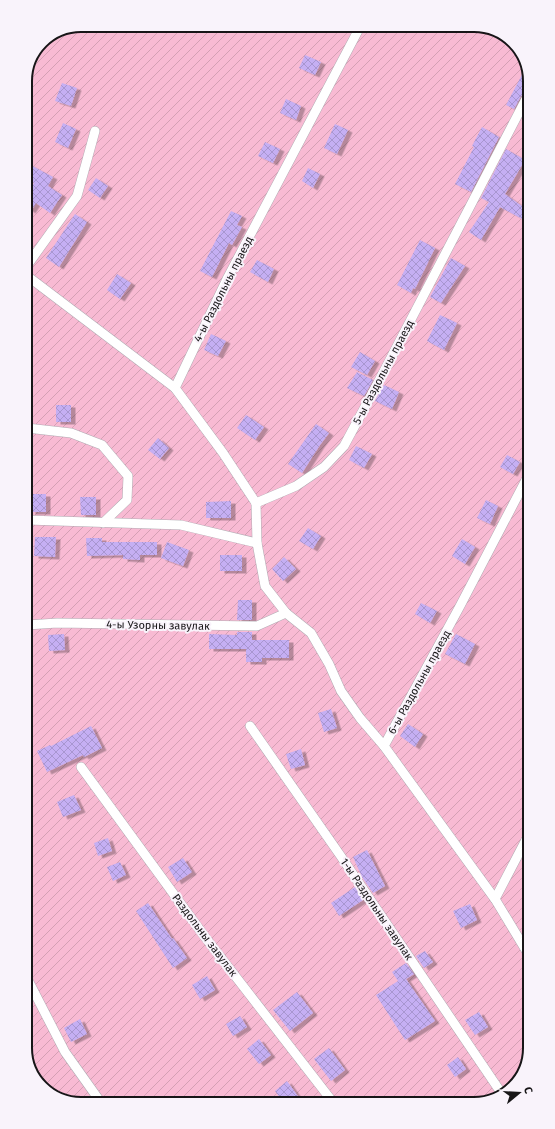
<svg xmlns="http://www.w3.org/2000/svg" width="555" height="1129" viewBox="0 0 555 1129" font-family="'Fira Sans',sans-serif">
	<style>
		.garden { fill: url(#garden-furrows) }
		.building { fill: url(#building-cross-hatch); filter: url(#shadow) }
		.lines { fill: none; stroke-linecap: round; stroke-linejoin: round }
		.lane-casing { stroke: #b2acb4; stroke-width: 10 }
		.lane { stroke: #fff; stroke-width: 9 }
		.labels { text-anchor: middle; stroke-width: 4; stroke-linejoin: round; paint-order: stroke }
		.street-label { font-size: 11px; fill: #171517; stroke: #f9f3fb }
		.rim { fill: none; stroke: #171517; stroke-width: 2 }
	</style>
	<defs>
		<pattern id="garden-furrows" width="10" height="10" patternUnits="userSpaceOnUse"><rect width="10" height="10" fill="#f8bad3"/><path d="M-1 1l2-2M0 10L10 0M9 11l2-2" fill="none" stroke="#d49fb4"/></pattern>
		<pattern id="building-cross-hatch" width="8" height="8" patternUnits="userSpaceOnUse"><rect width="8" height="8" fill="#c5aff3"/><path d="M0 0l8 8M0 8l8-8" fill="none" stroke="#a896d0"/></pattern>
		<filter id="shadow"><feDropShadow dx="4.5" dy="2.5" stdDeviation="0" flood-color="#0004"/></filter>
	</defs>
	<rect width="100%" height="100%" fill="#ebe6ee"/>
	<path class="garden" d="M81 25H478L508 36 526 60 530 1048 520 1079 495 1100 77 1104 47 1093 29 1069 25 78 42 41Z"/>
	<g class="building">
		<path d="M305 55 321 62 315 75 299 68Z"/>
		<path d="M526 67V93L521 96 514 109 506 105Z"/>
		<path d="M62 83 77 88 71 106 55 101Z"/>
		<path d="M286 99 301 106 296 120 280 113Z"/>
		<path d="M63 123 76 129 68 148 55 142Z"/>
		<path d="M335 124 348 130 337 154 324 148Z"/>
		<path d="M482 127 499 137 471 192 455 184 474 147 472 146Z"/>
		<path d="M265 142 280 149 273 163 258 156Z"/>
		<path d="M506 149 525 160 505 194 526 209V216L524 220 500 207 481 240 469 232 489 202 481 198Z"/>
		<path d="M25 162 53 177 48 186 62 195 50 213 36 203 31 211 26 207V196L34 183 26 178Z"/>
		<path d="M308 168 320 174 313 188 302 181Z"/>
		<path d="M96 178 108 186 100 198 88 190Z"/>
		<path d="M231 211 242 216 237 225 242 227 232 245 229 243 212 277 200 271Z"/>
		<path d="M75 214 87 222 59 267 46 258Z"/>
		<path d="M420 240 435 248 415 289 413 288 411 293 397 285Z"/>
		<path d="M451 258 465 266 441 303 430 297Z"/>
		<path d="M257 260 274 269 268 282 250 272Z"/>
		<path d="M117 274 131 283 120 299 107 290Z"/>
		<path d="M440 315 457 323 444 350 427 341Z"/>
		<path d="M211 334 226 341 218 356 204 350Z"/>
		<path d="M360 352 375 361 367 375 351 367Z"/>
		<path d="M357 372 373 380 364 396 347 388Z"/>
		<path d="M384 385 399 392 392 409 375 401Z"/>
		<rect x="56" y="405" width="15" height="17"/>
		<path d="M246 415 264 427 255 440 237 428Z"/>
		<path d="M316 424 329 433 320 445 302 473 288 464Z"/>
		<path d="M158 438 169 448 160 459 148 450Z"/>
		<path d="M356 446 372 454 364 468 349 460Z"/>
		<path d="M507 455 520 462 513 474 500 467Z"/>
		<path d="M30 494H46V512H31Z"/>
		<path d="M80 497H96V515H81Z"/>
		<path d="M486 500 498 506 490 524 477 518Z"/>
		<path d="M231 501V518H206V502Z"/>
		<path d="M308 528 321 536 313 549 299 541Z"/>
		<path d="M35 537H56L55 557 34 556Z"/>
		<path d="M86 538H102V542H157V555H140V560L123 559V555L87 556Z"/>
		<path d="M462 539 475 547 465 564 452 556Z"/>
		<path d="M167 542 189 550 183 566 161 558Z"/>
		<rect x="220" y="555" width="22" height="16"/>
		<path d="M284 557 296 569 283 581 272 569Z"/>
		<path d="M238 600H252V620H237Z"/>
		<path d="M421 603 437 611 430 623 415 614Z"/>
		<path d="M237 632H252V640H289V658H262V662H246V649H209V634L237 635Z"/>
		<path d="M64 634 65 650 49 651 48 635Z"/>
		<path d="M456 634 475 644 465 664 445 654Z"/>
		<path d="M331 709 337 728 324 732 318 713Z"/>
		<path d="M408 724 423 734 415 747 400 736Z"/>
		<path d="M91 726 102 748 84 757 83 755 47 772 37 751 50 745 51 746Z"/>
		<path d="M301 749 305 765 291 769 286 754Z"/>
		<path d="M74 795 81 810 63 817 57 802Z"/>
		<path d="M108 838 112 851 98 856 94 843Z"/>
		<path d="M367 850 385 886 373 893 362 877 353 857Z"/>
		<path d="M183 858 192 872 177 882 168 867Z"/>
		<path d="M120 862 126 875 113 881 107 867Z"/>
		<path d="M355 887 363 900 339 916 331 903Z"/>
		<path d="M148 903 172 939 173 938 187 958 173 968 136 911Z"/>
		<path d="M470 904 477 920 461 928 453 911Z"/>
		<path d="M425 951 433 962 424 968 416 956Z"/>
		<path d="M406 963 414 974 406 979 435 1021 405 1040 376 995 398 981 392 972Z"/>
		<path d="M207 976 215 990 200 999 192 985Z"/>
		<path d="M297 992 313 1013 290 1031 273 1010Z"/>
		<path d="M479 1012 488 1027 475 1035 465 1020Z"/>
		<path d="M240 1016 247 1027 233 1036 226 1024Z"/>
		<path d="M80 1019 87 1034 71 1042 64 1028Z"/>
		<path d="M259 1039 271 1055 259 1064 247 1049Z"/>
		<path d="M329 1048 345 1070 331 1081 314 1059Z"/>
		<path d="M458 1057 466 1069 455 1077 447 1065Z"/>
		<path d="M287 1081 302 1102H283L275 1091Z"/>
	</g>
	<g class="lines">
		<defs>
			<g id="lane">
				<path d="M26 267 77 196 95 131"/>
				<path d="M26 275 175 388 223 453 256 503"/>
				<path d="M175 388 228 277 361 25"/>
				<path d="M27 428 71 433 102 445 128 476 127 500 103 523"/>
				<path d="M528 476 460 606 384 746 495 899 530 957"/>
				<path d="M256 503 296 486 324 467 344 446 381 377 526 99"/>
				<path d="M256 503 257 543 265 586 286 613 311 633 329 664 341 691 360 718 384 746"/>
				<path d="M27 520 181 525 257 543"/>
				<path d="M27 625 57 623 257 626 286 613"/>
				<path d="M250 726 340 855 502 1094"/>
				<path d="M81 767 205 937 332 1101"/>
				<path d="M495 899 529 834"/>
				<path d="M29 982 65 1052 102 1104"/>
			</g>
		</defs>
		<use href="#lane" class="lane-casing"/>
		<use href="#lane" class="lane"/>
	</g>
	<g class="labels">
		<g class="street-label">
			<text transform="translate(223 289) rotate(-63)" y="4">4-ы Раздольны праезд</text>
			<text transform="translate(383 372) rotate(-62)" y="4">5-ы Раздольны праезд</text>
			<text transform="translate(158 625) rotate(1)" y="4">4-ы Узорны завулак</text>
			<text transform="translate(419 682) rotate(-61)" y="4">6-ы Раздольны праезд</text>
			<text transform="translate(377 909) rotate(56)" y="4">1-ы Раздольны завулак</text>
			<text transform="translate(205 935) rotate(53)" y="4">Раздольны завулак</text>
		</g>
	</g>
	<path d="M0 0H555V1129H0ZM81 32H474A49 49 0 0 1 523 81V1048A49 49 0 0 1 474 1097H81A49 49 0 0 1 32 1048V81A49 49 0 0 1 81 32Z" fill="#f9f3fb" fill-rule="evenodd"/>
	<path class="rim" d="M81 32H474A49 49 0 0 1 523 81V1048A49 49 0 0 1 474 1097H81A49 49 0 0 1 32 1048V81A49 49 0 0 1 81 32Z"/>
	<g transform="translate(519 1093) rotate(72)" stroke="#f9f3fb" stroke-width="3" paint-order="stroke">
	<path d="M0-3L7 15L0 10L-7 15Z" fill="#171517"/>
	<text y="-6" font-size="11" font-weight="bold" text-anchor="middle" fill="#171517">С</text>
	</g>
</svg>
